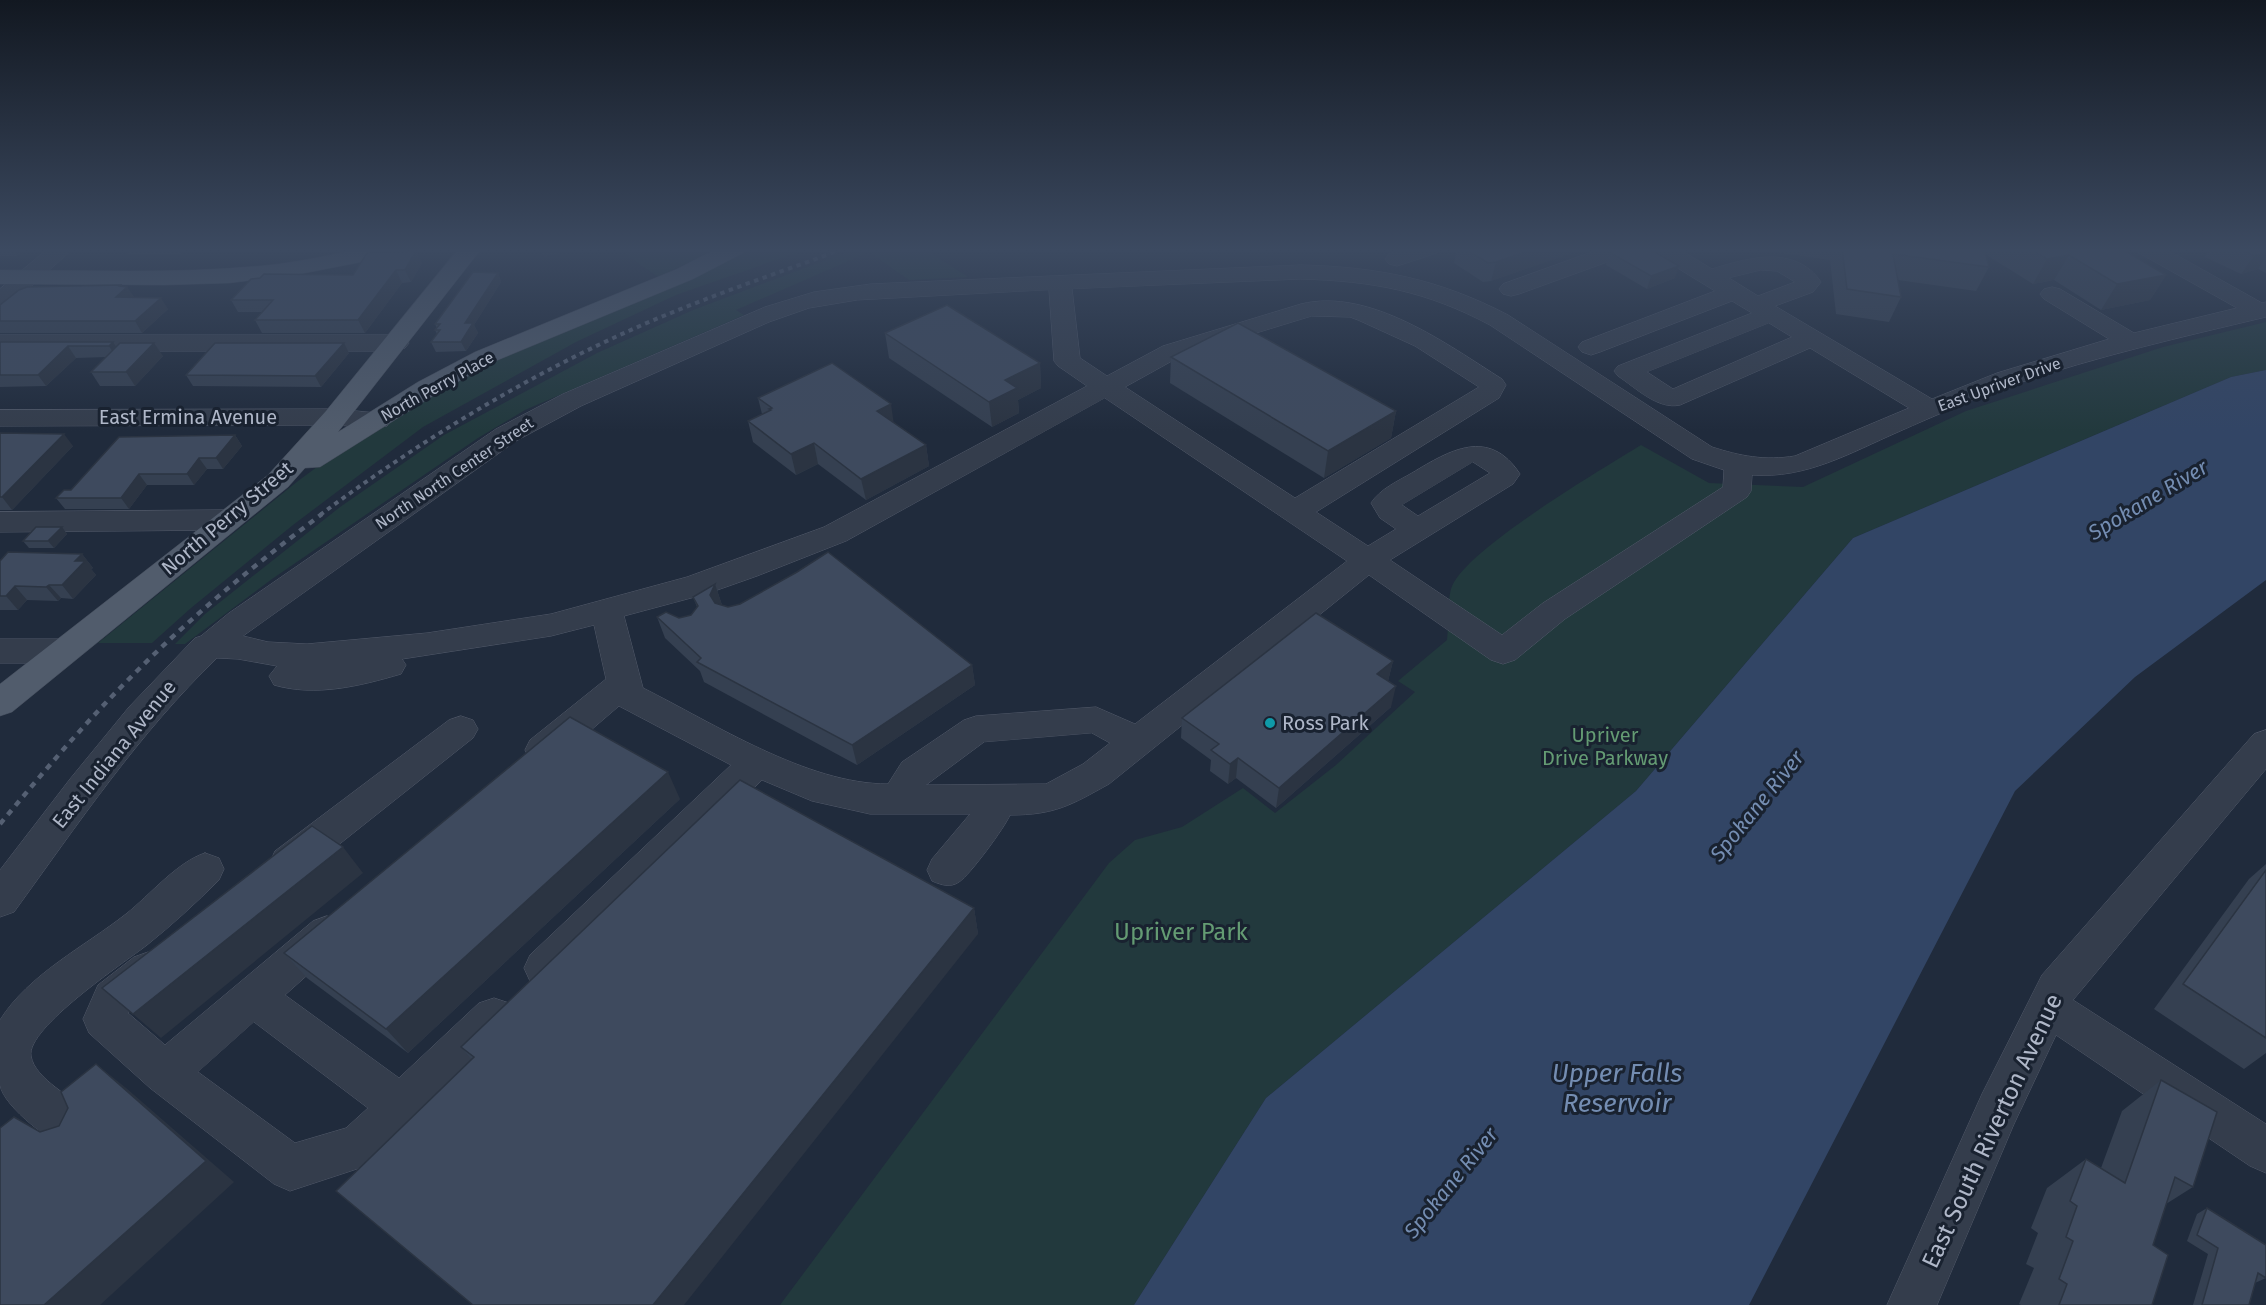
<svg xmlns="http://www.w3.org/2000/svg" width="2266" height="1305" viewBox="0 0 2266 1305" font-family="'Fira Sans',sans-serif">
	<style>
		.green { fill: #22393d }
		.water { fill: #324565 }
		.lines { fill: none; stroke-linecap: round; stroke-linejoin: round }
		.minor-casing { stroke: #525a6a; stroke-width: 1 }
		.major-casing { stroke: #3d4655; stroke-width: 1 }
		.minor { fill: #343d4c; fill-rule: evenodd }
		.major { fill: #515c6c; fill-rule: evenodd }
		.rail-far1 { stroke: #556073; stroke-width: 4; stroke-dasharray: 4.5 4.5; stroke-linecap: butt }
		.rail { stroke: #556073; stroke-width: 4.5; stroke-dasharray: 6 6; stroke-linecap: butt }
		.wall { fill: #354051 }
		.shaded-wall { fill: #2b3442 }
		.building { fill: #3e4a5e; stroke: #2b3442; stroke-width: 1.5 }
		.culture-dot { fill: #0f9aa8; stroke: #192230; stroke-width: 2 }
		.labels { text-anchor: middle; stroke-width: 6; stroke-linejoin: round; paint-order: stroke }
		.far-street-label { font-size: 16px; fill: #afb7c8; stroke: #192230 }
		.street-label { font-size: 20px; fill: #afb7c8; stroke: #192230 }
		.poi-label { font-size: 20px; fill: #afb7c8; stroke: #192230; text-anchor: start }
		.park-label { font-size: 20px; fill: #649b73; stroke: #192230 }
		.water-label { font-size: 21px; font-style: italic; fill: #748db2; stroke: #192230 }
		.near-park-label { font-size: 24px; fill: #649b73; stroke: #192230 }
		.near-street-label { font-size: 24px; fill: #afb7c8; stroke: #192230 }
		.near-water-label { font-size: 26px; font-style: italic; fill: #748db2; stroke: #192230 }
	</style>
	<rect width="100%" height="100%" fill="#202b3c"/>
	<g class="green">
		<path d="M617 248H708L713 251 658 277Z"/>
		<path d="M741 248H810L676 295 576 342 423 427 293 525 191 608 152 643H98L298 481 367 430 457 375 719 262Z"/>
		<path d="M858 248H923L968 277 909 280 869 252 736 310 744 315 525 410 478 438 272 579 185 644H175L205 614 340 507 444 435 597 353 693 310Z"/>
		<path d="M2266 322V370L2231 377 1853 538 1636 791 1266 1098 1134 1305H780L1109 863 1135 840 1182 827 1243 788 1275 813 1336 765 1415 692 1398 681 1447 640C1449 624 1447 604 1451 589 1462 551 1604 468 1641 445L1709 483 1803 487 1966 411 2163 347Z"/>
	</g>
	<path class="water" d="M2266 370V580L2135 677 2015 791 1749 1305H1134L1266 1098 1636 791 1853 538 2231 377Z"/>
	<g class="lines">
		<defs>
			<g id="minor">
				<path d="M49 248H74L9 306 0 308V289Z"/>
				<path d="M1407 248H1440L1437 253 1397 266 1389 264 1385 259 1389 254Z"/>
				<path d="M1603 248H1635L1632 253 1519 294 1511 296 1503 294 1499 289 1503 284Z"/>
				<path d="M1650 248H1677L1712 269C1748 258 1795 244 1821 282L1813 292 1775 306 1932 399 1997 373 2109 339 2044 299 2040 294 2044 289 2052 287 2060 289 2134 333 2237 308 2139 253 2136 248H2164L2262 303 2266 302V317C2182 337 2098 356 2016 384 1976 398 1936 415 1898 432 1850 453 1806 479 1752 475L1751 491 1747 497 1565 619 1515 660 1503 664 1491 660 1369 575 1109 784C1071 805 1055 815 1010 815 1005 827 970 875 959 882 950 888 942 885 932 881L927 870 932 859 970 814H870L812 801 762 780 558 981 544 986 530 981 524 968 530 955 731 765 619 706 556 760 543 764 530 760 525 750 530 740 606 679 594 625 551 636 402 659 406 665 401 674C360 686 316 697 274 685L269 676 277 666 238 659 217 658C139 733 78 824 14 912L0 917V870L70 779 129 707 195 638 201 636 229 613 496 429 563 394 765 307 814 292 871 284 1301 265C1378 267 1439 279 1508 315L1712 447C1740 456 1765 461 1795 456L1909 408 1810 348 1680 405C1658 410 1636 388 1618 376L1614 371 1618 366 1752 313 1732 301 1600 352 1591 355 1582 352 1578 347 1582 342 1715 291 1653 253ZM1761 270 1777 271 1795 282 1758 296 1729 278ZM1301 279C1373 281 1426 291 1490 325L1692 459 1724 470 1723 487 1543 603 1502 635 1390 560 1513 484 1520 474C1489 427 1450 450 1412 473 1398 481 1380 489 1371 503L1380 518 1396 529 1368 546 1316 512 1499 398 1506 385 1502 379C1448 345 1370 287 1301 304L1163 346 1107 376 1080 358 1072 289ZM1049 290 1054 361 1058 366 1087 386 824 527 687 577 551 614 427 633 307 644 268 642 243 636 516 441 581 406 769 322 809 308 857 300ZM1312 316 1350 317 1358 320 1415 346 1479 387 1295 498 1125 387 1181 356ZM1769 323 1792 337 1673 389 1647 372ZM1105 398 1347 561 1135 724 1096 707 976 716 964 720 902 762 888 784C807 784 715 724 643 688L624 616 706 594 757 576 846 541ZM1473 462 1490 473 1418 516 1402 505ZM1092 733 1110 743 1083 764 1046 784 926 785 984 742Z"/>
				<path d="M0 335H396L405 338 409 343 405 348 396 351H0Z"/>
				<path d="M336 409 387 414 391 420 387 426 377 428 336 425 0 426V410Z"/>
				<path d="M228 510 238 513 243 520 238 527 228 530 0 532V512Z"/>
				<path d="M0 639H63L75 643 79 651 75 659 63 663H0Z"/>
				<path d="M461 716 473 720 478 729 473 738 303 873 289 878 275 873 270 862 275 851 449 720Z"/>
				<path d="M2266 730V769L2073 1000 2266 1124V1173L2250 1166 2056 1035 2014 1124 1937 1305H1887L1982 1094 2042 975 2254 734Z"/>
				<path d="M205 853 219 858 224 869 219 880C196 903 172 925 147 945 125 962 26 1028 31 1056 35 1080 74 1097 89 1114 93 1118 94 1125 97 1130L90 1146 74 1152C54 1144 4 1108 0 1085 0 1065 0 1041 0 1020 29 974 84 947 126 914 150 895 177 862 205 853Z"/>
				<path d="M327 916 341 921 347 933 341 945 285 995 399 1078 479 1003 494 998 509 1003 515 1017 509 1031 375 1163 290 1191 274 1184 150 1088 89 1033 83 1019 98 985 134 957 148 952 162 957 168 970 162 983 128 1013 165 1045 313 921ZM254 1022 368 1108 346 1128 295 1143 198 1072Z"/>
			</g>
			<g id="major">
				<path d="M364 248H408L405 253 397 255 295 275 229 283 164 285 0 284V270C87 270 174 274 260 266 295 263 330 255 364 248Z"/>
				<path d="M459 248H482L338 432 418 382 475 352 677 269 718 248H746L743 253 693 279 493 362 436 394 320 467 305 468 288 487 12 712 0 716V684L268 475 326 411Z"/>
			</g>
		</defs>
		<use href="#minor" class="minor-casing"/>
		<use href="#major" class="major-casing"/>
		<use href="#minor" class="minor"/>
		<use href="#major" class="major"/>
		<path class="rail-far1" d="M320 515C417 443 523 378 633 329 703 298 775 274 846 248"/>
		<path class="rail" d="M0 824C41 775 82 726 128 680 188 619 254 565 322 514"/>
	</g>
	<g class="wall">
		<path d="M0 248H27L17 256H0Z"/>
		<path d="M124 248H187L181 254H128Z"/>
		<path d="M223 248H299L298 249 225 252Z"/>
		<path d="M1457 248H1596L1584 252 1580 250 1491 281 1483 282 1454 263Z"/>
		<path d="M1748 248H1984L1985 253 1988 248H2120L2166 275 2150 300 2101 310 2054 280 2033 284 1985 254 1989 267 1976 291 1898 280 1901 297 1889 322 1836 314 1830 260Z"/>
		<path d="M2211 248H2266V273L2258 269 2241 274 2205 257Z"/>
		<path d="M416 251 422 263 411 282 402 283 365 333H262L255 320 262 312H238L231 300 353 275Z"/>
		<path d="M1609 252 1675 278 1647 289 1606 265Z"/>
		<path d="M498 273 501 282 474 325 478 333 466 351 436 352 431 342 437 334 435 330 437 328 435 324Z"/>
		<path d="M123 286 134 297 168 309 142 333H0V305Z"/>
		<path d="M885 333 1040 363 1041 388 1018 400 1019 413 992 427 889 358Z"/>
		<path d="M0 342H113L116 347 163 356 135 386H100L91 372 106 357 76 358 46 386 0 387Z"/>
		<path d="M349 353 321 387 193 386 186 375Z"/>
		<path d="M1171 357 1396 411 1391 438 1324 478 1170 383Z"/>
		<path d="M758 398 926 445 929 466 866 500 818 464 796 475 753 442 748 421 762 414Z"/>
		<path d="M0 433 73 446 12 510H0Z"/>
		<path d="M235 435 242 446 223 469H207L194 485H147L129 509H65L56 498 71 490Z"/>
		<path d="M62 527 67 534 54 548H29L23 541Z"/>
		<path d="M82 554 93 568 91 569 96 575 73 599 61 598 58 601 27 600 18 610H0V561Z"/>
		<path d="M715 584 722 605 972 665 975 685 857 765 704 682 700 671 665 638 657 617 679 618 691 615 697 607 693 597Z"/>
		<path d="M1393 661 1388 681 1391 707 1276 808 1236 778 1228 784 1210 771 1211 760 1181 738 1182 718Z"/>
		<path d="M680 799 408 1053 307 978 284 953Z"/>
		<path d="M2266 864V1053L2244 1069 2154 1009 2249 879Z"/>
		<path d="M974 908 978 934 471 1059 461 1047Z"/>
		<path d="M2161 1080 2193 1187 2166 1204 2153 1245 2152 1305H2021L2019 1304 2034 1268 2026 1264 2038 1233 2031 1228 2047 1188 2086 1159 2101 1168 2122 1111Z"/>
		<path d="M2207 1208 2266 1278 2255 1283 2249 1305H2193L2208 1254 2187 1241 2197 1214Z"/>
	</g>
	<g class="shaded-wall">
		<path d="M12 248H27L17 256Z"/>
		<path d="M178 248H187L181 254Z"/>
		<path d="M541 248H569L570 251 544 257Z"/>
		<path d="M1536 248H1580V250L1491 281 1496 262Z"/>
		<path d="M1585 248H1596L1584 252Z"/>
		<path d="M416 251 422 263 411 282 405 270Z"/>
		<path d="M2266 252V257L2258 269 2241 274 2254 256Z"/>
		<path d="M2069 255 2054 280 2033 284 2047 259Z"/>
		<path d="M1679 266 1675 278 1647 289 1651 276Z"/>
		<path d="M396 270 402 283 365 333 358 320Z"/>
		<path d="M498 273 501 282 474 325 478 333 466 351 461 342 465 323Z"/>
		<path d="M2166 275 2150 300 2101 310 2117 284Z"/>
		<path d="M122 285 125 289 127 287 135 298 116 297 120 286Z"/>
		<path d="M161 298 168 309 142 333 135 321Z"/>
		<path d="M113 342 120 353 116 357 109 346Z"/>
		<path d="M154 343 163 356 135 386 126 372Z"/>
		<path d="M344 343 349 353 321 387 315 376Z"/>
		<path d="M68 346 76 358 46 386 38 375Z"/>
		<path d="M1040 363 1041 388 1018 400 1019 413 992 427 989 402 1005 380Z"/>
		<path d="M891 404 894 425 877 411Z"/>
		<path d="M1396 411 1391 438 1324 478 1328 451Z"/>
		<path d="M64 434 73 446 12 510 2 497Z"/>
		<path d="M235 435 242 446 223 469 216 458Z"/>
		<path d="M814 443 818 464 796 475 791 454Z"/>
		<path d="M926 445 929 466 866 500 861 479Z"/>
		<path d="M199 458 207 469 194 485 187 474Z"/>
		<path d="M139 474 147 485 129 509 121 498Z"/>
		<path d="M62 527 67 534 54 548 48 541Z"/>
		<path d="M82 554 93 568 91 569 96 575 73 599 62 585 75 561Z"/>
		<path d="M715 584 722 605 717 615 710 595Z"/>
		<path d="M49 585 61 598 58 601 46 587Z"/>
		<path d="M15 586 27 600 18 610 6 596Z"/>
		<path d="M1393 661 1388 681 1377 674Z"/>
		<path d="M972 665 975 685 857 765 852 745Z"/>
		<path d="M1396 686 1391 707 1276 808 1279 788Z"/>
		<path d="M1238 758 1236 778 1228 784 1230 764Z"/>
		<path d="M668 772 680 799 408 1053 386 1029Z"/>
		<path d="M343 847 363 873 161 1038 133 1014Z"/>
		<path d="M974 908 978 934 684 1305H653Z"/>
		<path d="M96 1064 126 1088 234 1182 100 1305H44Z"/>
	</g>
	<g class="building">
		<path d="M1464 248H1536L1496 262 1488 263Z"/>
		<path d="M1621 248H1648L1679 266 1651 276 1609 252Z"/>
		<path d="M1842 248H1984L1989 267 1893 254 1901 297 1847 289Z"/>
		<path d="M2029 248H2120L2166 275 2117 284 2069 255 2047 259Z"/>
		<path d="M2237 248H2266V252L2254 256Z"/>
		<path d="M416 251 405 270H396L358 320H255L273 300H231L251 279 260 278 264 274 353 275 367 253Z"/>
		<path d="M473 272 498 273 465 323H473L461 342H431L440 330H435L440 324H435Z"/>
		<path d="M122 285 120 286 127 287 116 297 161 298 135 321H0V305L19 290 27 287Z"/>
		<path d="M947 305 1040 363 1005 380 1017 388 989 402 885 333Z"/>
		<path d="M1238 323 1396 411 1328 451 1171 357Z"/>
		<path d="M0 342H113L109 346H68L38 375H0Z"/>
		<path d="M120 343H154L126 372H91Z"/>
		<path d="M215 343H344L315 376 186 375Z"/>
		<path d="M832 363 891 404 877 411 926 445 861 479 814 443 791 454 748 421 771 410 769 409 772 408 758 398Z"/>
		<path d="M0 433 64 434 2 497H0Z"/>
		<path d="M235 435 216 458H199L187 474H139L121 498H56L64 490H71L119 437Z"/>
		<path d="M36 527H62L48 541H23Z"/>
		<path d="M8 552 82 554 75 561H85L62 585H49L46 587 15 586 6 596H0V561Z"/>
		<path d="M828 552 972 665 852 745 697 662 701 658 657 617 666 612 679 618 691 615 698 606 693 597 715 584 710 595 715 603 728 607 740 604 797 572Z"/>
		<path d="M1316 613 1393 661 1377 674 1396 686 1279 788 1238 758 1230 764 1211 750 1219 744 1182 718Z"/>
		<path d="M570 717 668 772 386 1029 284 953Z"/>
		<path d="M740 780 974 908 653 1305H473L336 1191 474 1057 461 1047Z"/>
		<path d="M312 826 343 847 133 1014 102 988Z"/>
		<path d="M2266 870V1038L2183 984Z"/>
		<path d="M96 1064 206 1161 44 1305H0V1128L14 1117 40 1132 59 1126 68 1108 61 1092Z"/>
		<path d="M2161 1080 2217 1112 2193 1187 2175 1177 2153 1245 2168 1255 2152 1305H2059L2067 1284 2059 1279 2073 1241 2066 1237 2077 1206 2070 1201 2086 1159 2125 1183Z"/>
		<path d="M2207 1208 2266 1245V1278L2258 1273 2249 1305H2202L2218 1248 2197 1235Z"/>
	</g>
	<linearGradient id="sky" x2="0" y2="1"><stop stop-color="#121821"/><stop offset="0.58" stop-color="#3c4a61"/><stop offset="1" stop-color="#3c4a61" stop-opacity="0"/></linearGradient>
	<rect width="2266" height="431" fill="url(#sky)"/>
	<circle class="culture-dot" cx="1270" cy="723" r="6"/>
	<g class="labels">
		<g class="far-street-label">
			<text transform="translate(1999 384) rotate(-20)" y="6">East Upriver Drive</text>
			<text transform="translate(437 386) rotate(-29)" y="6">North Perry Place</text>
			<text transform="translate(454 473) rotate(-34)" y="6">North North Center Street</text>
		</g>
		<g class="street-label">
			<text x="188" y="424">East Ermina Avenue</text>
			<text transform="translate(227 518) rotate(-40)" y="7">North Perry Street</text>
			<text transform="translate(114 754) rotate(-51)" y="7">East Indiana Avenue</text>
		</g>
		<g class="poi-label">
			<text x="1282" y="730">Ross Park</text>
		</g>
		<g class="park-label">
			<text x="1605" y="742">Upriver<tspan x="1605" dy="23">Drive Parkway</tspan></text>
		</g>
		<g class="water-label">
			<text transform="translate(2148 500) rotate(-31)" y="7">Spokane River</text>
			<text transform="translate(1757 806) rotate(-51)" y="7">Spokane River</text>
			<text transform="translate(1451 1183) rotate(-51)" y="7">Spokane River</text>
		</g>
		<g class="near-park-label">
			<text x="1181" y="940">Upriver Park</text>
		</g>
		<g class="near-street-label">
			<text transform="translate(1992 1131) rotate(-65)" y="8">East South Riverton Avenue</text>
		</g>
		<g class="near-water-label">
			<text x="1617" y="1082">Upper Falls<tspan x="1617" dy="30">Reservoir</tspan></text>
		</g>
	</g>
</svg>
